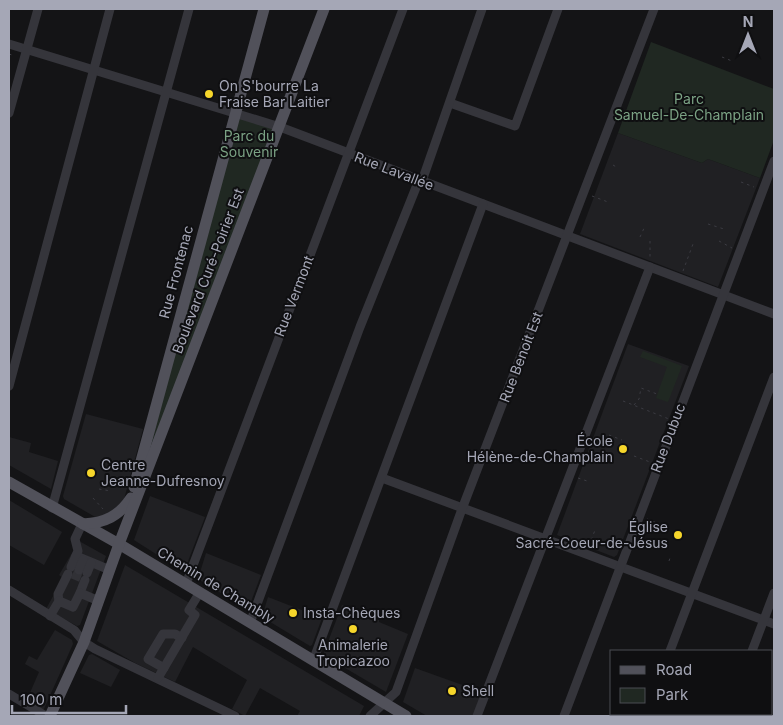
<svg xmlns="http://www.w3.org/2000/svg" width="783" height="725" viewBox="0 0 783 725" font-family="Inter,sans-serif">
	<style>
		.built { fill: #202023 }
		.green { fill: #202822 }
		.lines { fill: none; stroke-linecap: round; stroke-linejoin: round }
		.minor-tunnel { stroke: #313136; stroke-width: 9; stroke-dasharray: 9 4.5; stroke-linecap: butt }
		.path { stroke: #3b3b42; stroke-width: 1; stroke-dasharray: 2.5 4; stroke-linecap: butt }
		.minor { stroke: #35353b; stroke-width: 9 }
		.major { stroke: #51515a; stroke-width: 11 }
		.poi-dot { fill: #f6d62b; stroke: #0f0f11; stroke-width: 2 }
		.labels { text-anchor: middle; stroke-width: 4; stroke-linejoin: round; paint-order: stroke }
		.poi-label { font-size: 14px; fill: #a5a7b6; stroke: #0f0f11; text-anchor: start }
		.park-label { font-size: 14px; fill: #7ba284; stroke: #0f0f11 }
		.street-label { font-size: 14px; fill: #a5a7b6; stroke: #0f0f11 }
	</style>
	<rect width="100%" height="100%" fill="#141416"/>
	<g class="built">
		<path d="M618 133 702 163 708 159 760 178 718 287 580 234Z"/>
		<path d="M628 344 689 366 617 555 614 557 557 535Z"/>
		<path d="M86 414 143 429 123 503 119 509 97 518 64 499 63 496Z"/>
		<path d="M9 437 31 443 29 452 58 461 51 489 9 465Z"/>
		<path d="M150 496 205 517 185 569 181 570 134 540Z"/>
		<path d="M9 500 62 532 44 565 9 545Z"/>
		<path d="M79 541 106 556 80 625 77 626 46 609 63 578 59 575Z"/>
		<path d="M206 553 261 575 249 607 245 608 198 579Z"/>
		<path d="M125 565 364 706 359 716H297L300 711 260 688 245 716 232 709 247 680 193 647 175 682 135 663 97 641Z"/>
		<path d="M268 597 322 618 312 645 310 646 262 617Z"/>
		<path d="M342 605 379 618V622L408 634 386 692 323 655Z"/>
		<path d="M55 630 72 640 73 644 44 709 39 710 26 702 39 672 25 664 29 656 37 660Z"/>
		<path d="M92 654 120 670 111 687 80 673 89 655Z"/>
		<path d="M415 668 482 692 473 716H427L403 702Z"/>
	</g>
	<g class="green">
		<path d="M651 42 774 89V140L760 178 708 159 702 163 618 133Z"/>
		<path d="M234 113 280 127 136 500Z"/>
		<path d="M643 351 682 366 668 402 656 398 667 367 640 357Z"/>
	</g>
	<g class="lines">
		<path class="minor-tunnel" d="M75 580 79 570"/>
		<g class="path">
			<path d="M9 54 15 56"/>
			<path d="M722 57 732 61"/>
			<path d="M613 165 618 168"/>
			<path d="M741 182 754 187"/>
			<path d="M592 196 608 202"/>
			<path d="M708 224 724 229"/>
			<path d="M640 237 645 226"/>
			<path d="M650 241V258"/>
			<path d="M719 241 732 248"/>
			<path d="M683 271 693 244"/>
			<path d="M623 401 669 419"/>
			<path d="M634 405 639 399 641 388 657 394"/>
			<path d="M609 435 622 440"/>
			<path d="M593 438 608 439"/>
			<path d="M634 456 650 462"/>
			<path d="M578 478 587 481"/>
			<path d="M99 489 111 491"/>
			<path d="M93 498 103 509"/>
			<path d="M647 519 667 527"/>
			<path d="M589 546 595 530"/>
			<path d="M669 561 671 555"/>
		</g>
		<g class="minor">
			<path d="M9 44 280 127 774 314"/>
			<path d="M450 103 515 126 558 9"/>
			<path d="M9 113 38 9"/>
			<path d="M422 181 482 9"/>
			<path d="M9 386 110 9"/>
			<path d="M382 478 774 624"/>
			<path d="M52 508 189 9"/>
			<path d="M76 556 110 570"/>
			<path d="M71 567 78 551 75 539 82 524"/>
			<path d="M79 570 83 560"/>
			<path d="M87 573 91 563"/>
			<path d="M186 584 403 9"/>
			<path d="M9 590 74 630 84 642 95 649 235 716"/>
			<path d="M80 593 85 580"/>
			<path d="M59 601 58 594 68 574"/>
			<path d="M50 616 59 601 73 607 80 593 99 601"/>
			<path d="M250 623 360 327 419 180"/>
			<path d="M670 651 774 377"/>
			<path d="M752 651 774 593"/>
			<path d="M313 661 483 204"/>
			<path d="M164 668 148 659 163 634H175L182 638"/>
			<path d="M158 678 195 615 189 610 200 592"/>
			<path d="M9 694 46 716"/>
			<path d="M370 716 396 692 462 509 654 9"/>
			<path d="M477 716 650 267"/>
			<path d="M564 716 774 161"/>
			<path d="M645 716 646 714"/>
			<path d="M727 716 728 714"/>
		</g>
		<g class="major">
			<path d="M9 482 119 544 406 716"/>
			<path d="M134 487 264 9"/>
			<path d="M83 524C105 523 119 516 131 498"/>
			<path d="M50 716 84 642 119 544 324 9"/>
		</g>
	</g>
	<g class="poi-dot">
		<circle cx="209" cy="94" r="5"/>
		<circle cx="623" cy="449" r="5"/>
		<circle cx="91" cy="473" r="5"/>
		<circle cx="678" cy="535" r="5"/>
		<circle cx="293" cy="613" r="5"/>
		<circle cx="353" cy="629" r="5"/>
		<circle cx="452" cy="691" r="5"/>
	</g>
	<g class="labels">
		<g class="poi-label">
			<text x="219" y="91">On S'bourre La<tspan x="219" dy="16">Fraise Bar Laitier</tspan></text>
			<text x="613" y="446" text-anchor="end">École<tspan x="613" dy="16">Hélène-de-Champlain</tspan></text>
			<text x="101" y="470">Centre<tspan x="101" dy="16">Jeanne-Dufresnoy</tspan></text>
			<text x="668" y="532" text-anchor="end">Église<tspan x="668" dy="16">Sacré-Coeur-de-Jésus</tspan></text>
			<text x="303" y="618">Insta-Chèques</text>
			<text x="353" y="650" text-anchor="middle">Animalerie<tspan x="353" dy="16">Tropicazoo</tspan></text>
			<text x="462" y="696">Shell</text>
		</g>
		<g class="park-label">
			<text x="689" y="104">Parc<tspan x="689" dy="16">Samuel-De-Champlain</tspan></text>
			<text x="249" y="141">Parc du<tspan x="249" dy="16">Souvenir</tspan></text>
		</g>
		<g class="street-label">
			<text transform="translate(394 171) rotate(21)" y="5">Rue Lavallée</text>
			<text transform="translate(208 271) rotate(-69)" y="5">Boulevard Curé-Poirier Est</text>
			<text transform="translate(176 272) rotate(-75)" y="5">Rue Frontenac</text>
			<text transform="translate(294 296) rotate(-69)" y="5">Rue Vermont</text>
			<text transform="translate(521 357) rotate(-69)" y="5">Rue Benoit Est</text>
			<text transform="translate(668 438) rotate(-69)" y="5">Rue Dubuc</text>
			<text transform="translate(216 585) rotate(31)" y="5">Chemin de Chambly</text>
		</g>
	</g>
	<rect width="783" height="725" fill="none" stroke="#a5a7b6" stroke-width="20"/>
	<rect x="610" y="650" width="162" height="65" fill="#0f0f11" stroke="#4b4c53"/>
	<rect x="620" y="666" width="25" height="8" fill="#51515a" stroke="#4b4c53"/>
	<text x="656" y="675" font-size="15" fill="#a5a7b6">Road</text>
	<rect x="620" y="688" width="25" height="15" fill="#202822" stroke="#4b4c53"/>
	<text x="656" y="700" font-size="15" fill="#a5a7b6">Park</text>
	<g transform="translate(748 35)" stroke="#0f0f11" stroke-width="4" paint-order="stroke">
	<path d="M0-4L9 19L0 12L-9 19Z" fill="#a5a7b6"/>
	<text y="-8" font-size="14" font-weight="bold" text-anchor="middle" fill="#a5a7b6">N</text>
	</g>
	<path d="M12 705v8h114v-8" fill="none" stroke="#a5a7b6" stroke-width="2.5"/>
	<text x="20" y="705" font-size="15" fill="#a5a7b6" stroke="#0f0f11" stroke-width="4" paint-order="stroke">100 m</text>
</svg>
